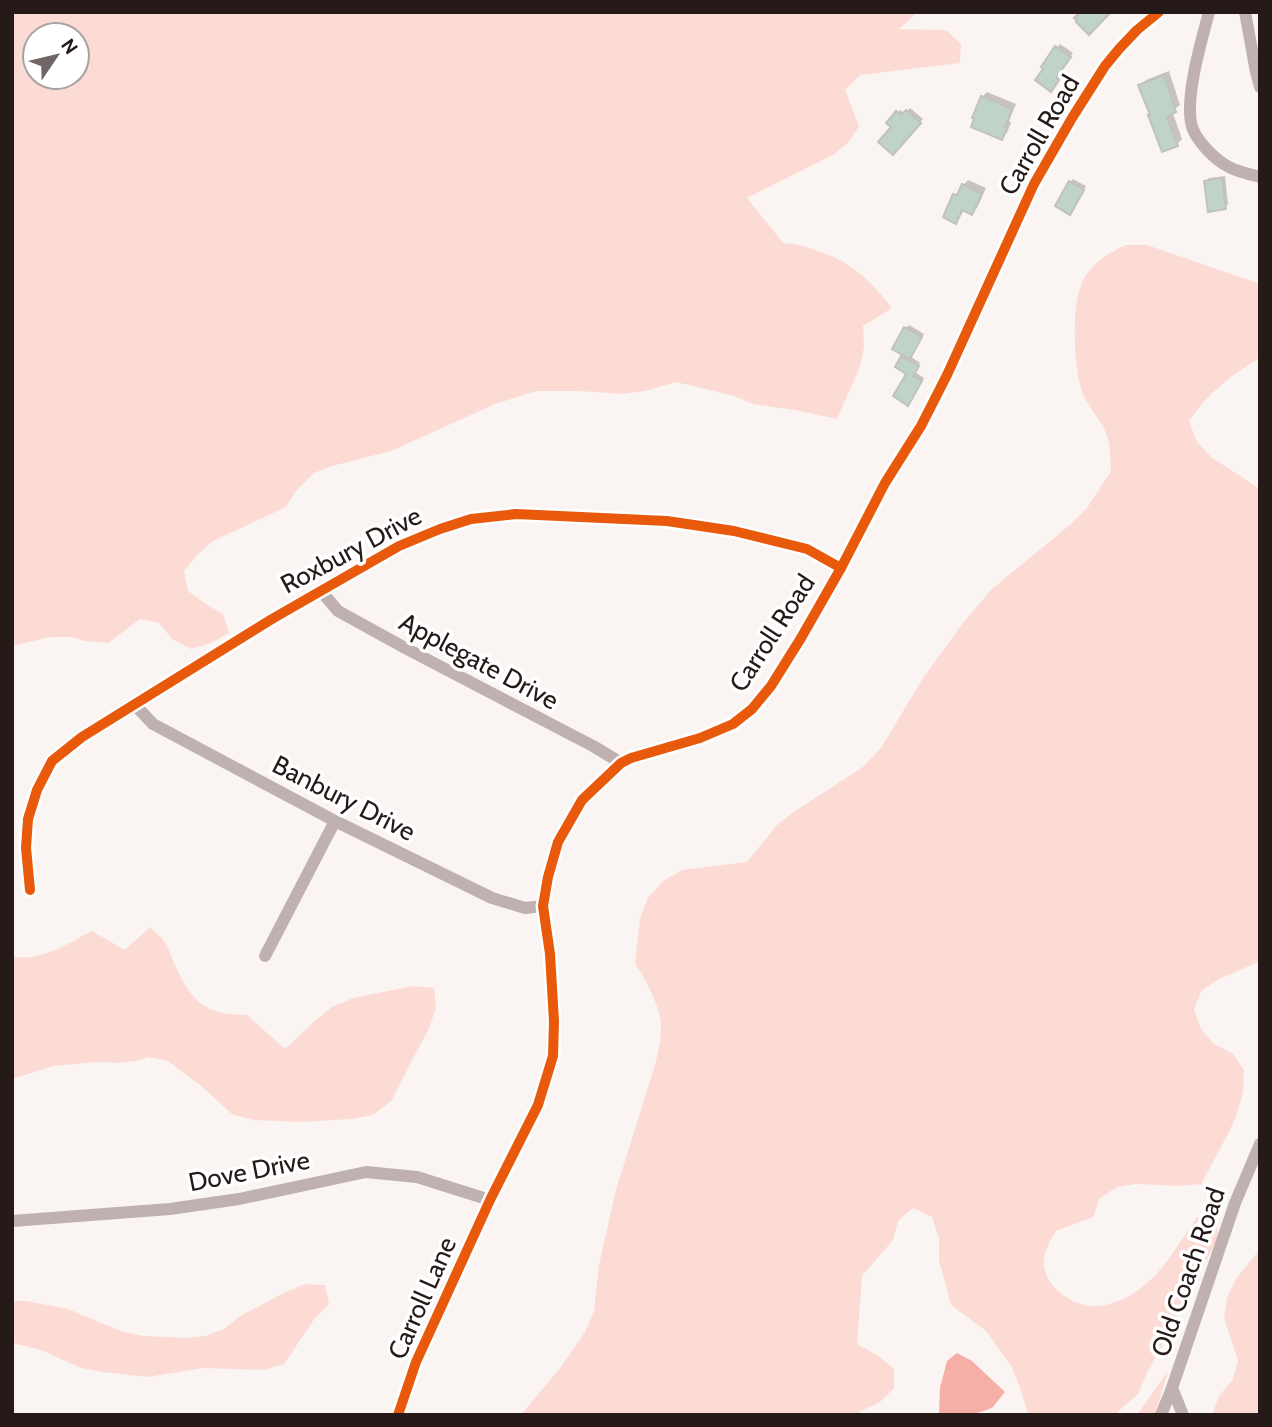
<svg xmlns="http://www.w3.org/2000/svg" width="1272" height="1427" viewBox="0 0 1272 1427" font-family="Cabin,sans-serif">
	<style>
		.green { fill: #fddbd5; fill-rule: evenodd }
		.water { fill: #f6afa6 }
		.shadow { fill: #0003 }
		.building { fill: #c0d3c9; stroke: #c0c2bf; stroke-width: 2 }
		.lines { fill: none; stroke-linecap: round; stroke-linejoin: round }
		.street { stroke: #beb1af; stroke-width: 12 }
		.cycleway-casing { stroke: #fff; stroke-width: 15 }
		.cycleway { stroke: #e8590c; stroke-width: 10 }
		.labels { text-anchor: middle; stroke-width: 7; stroke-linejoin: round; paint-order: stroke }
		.street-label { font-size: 26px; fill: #261a19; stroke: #fff }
	</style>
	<rect width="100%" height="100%" fill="#faf4f2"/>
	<g class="green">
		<path d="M12 12H918L899 29 946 30 961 44 960 63 860 75 845 90 859 126 848 143 833 155 747 198 784 244C795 242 804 247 815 250 851 261 869 279 892 308L863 326 864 347 860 367 837 419 795 410 753 404 734 396 676 382 645 391 622 394 578 391H536L495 404 391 451 332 466 314 473 296 491 286 507 213 541 198 554 184 571 188 591 206 604 223 614 229 633 211 643 191 649 172 639 159 623 140 619 108 643 85 641 71 637H50L12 646ZM35 35H77V77H35Z"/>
		<path d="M1126 245H1147L1260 284V358C1232 374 1207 394 1189 421L1197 442 1211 457 1260 489V963L1258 962 1219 979 1202 990 1194 1009 1201 1029 1214 1044 1233 1054 1244 1070 1243 1092 1237 1114 1229 1132 1201 1184 1179 1186 1137 1184 1117 1187 1100 1198 1093 1217 1056 1231C1049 1242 1043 1253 1044 1266 1046 1287 1071 1304 1090 1306 1104 1308 1119 1301 1131 1295 1161 1277 1178 1245 1197 1217L1217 1218 1218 1238 1146 1375 1138 1394 1114 1415H1028L1020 1387 1011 1366 986 1331 951 1305 939 1260V1238L932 1217 913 1208 898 1221 893 1240 862 1276 857 1344 877 1355 894 1369V1388L880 1402 861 1411 857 1415H521L561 1367 585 1332 594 1311 599 1265 616 1190 655 1065C658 1053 661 1039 661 1026 660 1004 646 981 635 963L640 918 648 898 663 881 682 870 747 862 777 825 792 813 863 767 881 748 923 678 963 623 992 589 1071 524 1087 508 1111 471C1110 459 1111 444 1106 433 1101 420 1090 409 1084 396 1073 373 1071 305 1082 283 1090 264 1108 253 1126 245Z"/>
		<path d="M150 927C155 932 162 937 165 943 169 949 171 956 174 963 192 1001 203 1015 247 1015L285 1049 316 1020 332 1007 353 998 413 986 434 988 436 1008 429 1028 391 1101 373 1115 351 1119 301 1122 253 1120 232 1114 200 1085 168 1061 148 1057 140 1060 118 1063 97 1062 53 1066 12 1079V956C40 963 68 943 92 931L125 950Z"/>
		<path d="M1260 1249V1415H1212L1219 1396 1233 1379 1238 1360 1224 1318 1227 1298 1236 1279Z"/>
		<path d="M305 1284 325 1285 329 1304 315 1318 284 1364 264 1370 203 1368 148 1377 103 1372 81 1368 41 1350 12 1343V1301H26L68 1309 123 1332 144 1336 186 1338 205 1336 224 1329 240 1316 284 1293Z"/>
		<path d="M1168 1371 1155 1415H1137Z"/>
	</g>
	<path class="water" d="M957 1353 972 1361 1005 1392 992 1408 971 1415H939L940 1388 947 1361Z"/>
	<g class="shadow">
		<path d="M1060 44 1073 53 1058 74 1061 77 1054 86 1043 67Z"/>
		<path d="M1169 71 1180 105 1172 111 1182 139 1177 144 1163 150 1141 85 1146 80Z"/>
		<path d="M987 92 1016 104 1009 121 1011 122 1007 133 1002 138 982 97Z"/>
		<path d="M910 108 923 119 893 153 894 127 889 122 900 110 905 114Z"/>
		<path d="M1225 176 1228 204 1225 207 1206 181 1209 178Z"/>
		<path d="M1073 179 1086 186 1073 210 1070 182Z"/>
		<path d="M968 180 986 188 977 208 972 213 964 209 961 216 956 221 955 195Z"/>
		<path d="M909 325 924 334 910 356 920 363 915 372 924 378 910 400 909 373 897 366 905 354 906 328Z"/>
	</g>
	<g class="building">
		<path d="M1080 12H1111L1089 35 1076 22 1077 21 1074 18Z"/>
		<path d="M1055 46 1071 57 1056 78 1059 80 1051 92 1035 80 1043 69 1041 67Z"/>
		<path d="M1164 75 1176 112 1167 117 1178 146 1162 152 1148 115H1150L1138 85Z"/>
		<path d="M981 96 1012 109 1005 127 1007 128 1002 140 971 127 974 119 972 118Z"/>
		<path d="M906 110 921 123 893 155 878 142 891 127 886 123 896 111 901 115Z"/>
		<path d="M1222 178 1226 209 1208 212 1204 181Z"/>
		<path d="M1069 181 1084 190 1070 215 1055 206Z"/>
		<path d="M962 184 982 194 972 215 962 210 956 224 943 217 953 194 957 195Z"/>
		<path d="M904 327 922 337 910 359 892 349Z"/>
		<path d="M901 356 919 366 913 376 922 381 908 406 893 396 906 374 895 367Z"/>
	</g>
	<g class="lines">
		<g class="street">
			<path d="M1209 12C1201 43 1186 92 1191 123 1194 139 1215 160 1229 167 1238 172 1250 174 1260 177"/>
			<path d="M1245 12 1256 72 1260 87"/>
			<path d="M321 591 338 611 407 649 593 746 621 763"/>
			<path d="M134 704 153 724 335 821 492 898 525 908 543 906"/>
			<path d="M30 890 26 848 28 819 37 790 52 761 82 737 272 619 399 546 440 529 471 519 516 514 667 521 734 531 807 549 841 568"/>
			<path d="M265 956 335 821"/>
			<path d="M12 1221 170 1209 239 1199 366 1172 417 1177 490 1200"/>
			<path d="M1172 1388 1183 1415"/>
			<path d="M398 1415 416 1362 490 1200 538 1105 553 1056 554 1021 550 954 543 906 548 877 558 842 582 800 621 763 631 758 700 738 733 724 752 709 771 686 801 638 841 568 885 483 921 426 947 375 1034 184 1072 118 1105 66 1119 49 1137 30 1159 12"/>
			<path d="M1161 1415 1172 1388 1235 1203 1260 1144"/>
		</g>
		<defs>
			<g id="cycleway">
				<path d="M30 890 26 848 28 819 37 790 52 761 82 737 272 619 399 546 440 529 471 519 516 514 667 521 734 531 807 549 841 568"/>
				<path d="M398 1415 416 1362 490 1200 538 1105 553 1056 554 1021 550 954 543 906 548 877 558 842 582 800 621 763 631 758 700 738 733 724 752 709 771 686 801 638 841 568 885 483 921 426 947 375 1034 184 1072 118 1105 66 1119 49 1137 30 1159 12"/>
			</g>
		</defs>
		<use href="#cycleway" class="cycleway-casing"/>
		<use href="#cycleway" class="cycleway"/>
	</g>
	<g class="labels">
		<g class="street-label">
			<text transform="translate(1039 135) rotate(-60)" y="9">Carroll Road</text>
			<text transform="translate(351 550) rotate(-28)" y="9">Roxbury Drive</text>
			<text transform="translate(772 633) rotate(-57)" y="9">Carroll Road</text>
			<text transform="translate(479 661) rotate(28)" y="9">Applegate Drive</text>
			<text transform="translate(344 798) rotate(27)" y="9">Banbury Drive</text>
			<text transform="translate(249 1171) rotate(-11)" y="9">Dove Drive</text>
			<text transform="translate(1188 1272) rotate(-71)" y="9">Old Coach Road</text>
			<text transform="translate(422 1298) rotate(-66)" y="9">Carroll Lane</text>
		</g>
	</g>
	<rect width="1272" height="1427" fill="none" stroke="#261a19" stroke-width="28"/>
	<g transform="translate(56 56) rotate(55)"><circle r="33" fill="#ffffff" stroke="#a8a3a3" stroke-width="2"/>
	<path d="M0-5L12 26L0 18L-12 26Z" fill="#706665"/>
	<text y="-10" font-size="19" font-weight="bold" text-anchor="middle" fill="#261a19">N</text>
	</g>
</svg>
